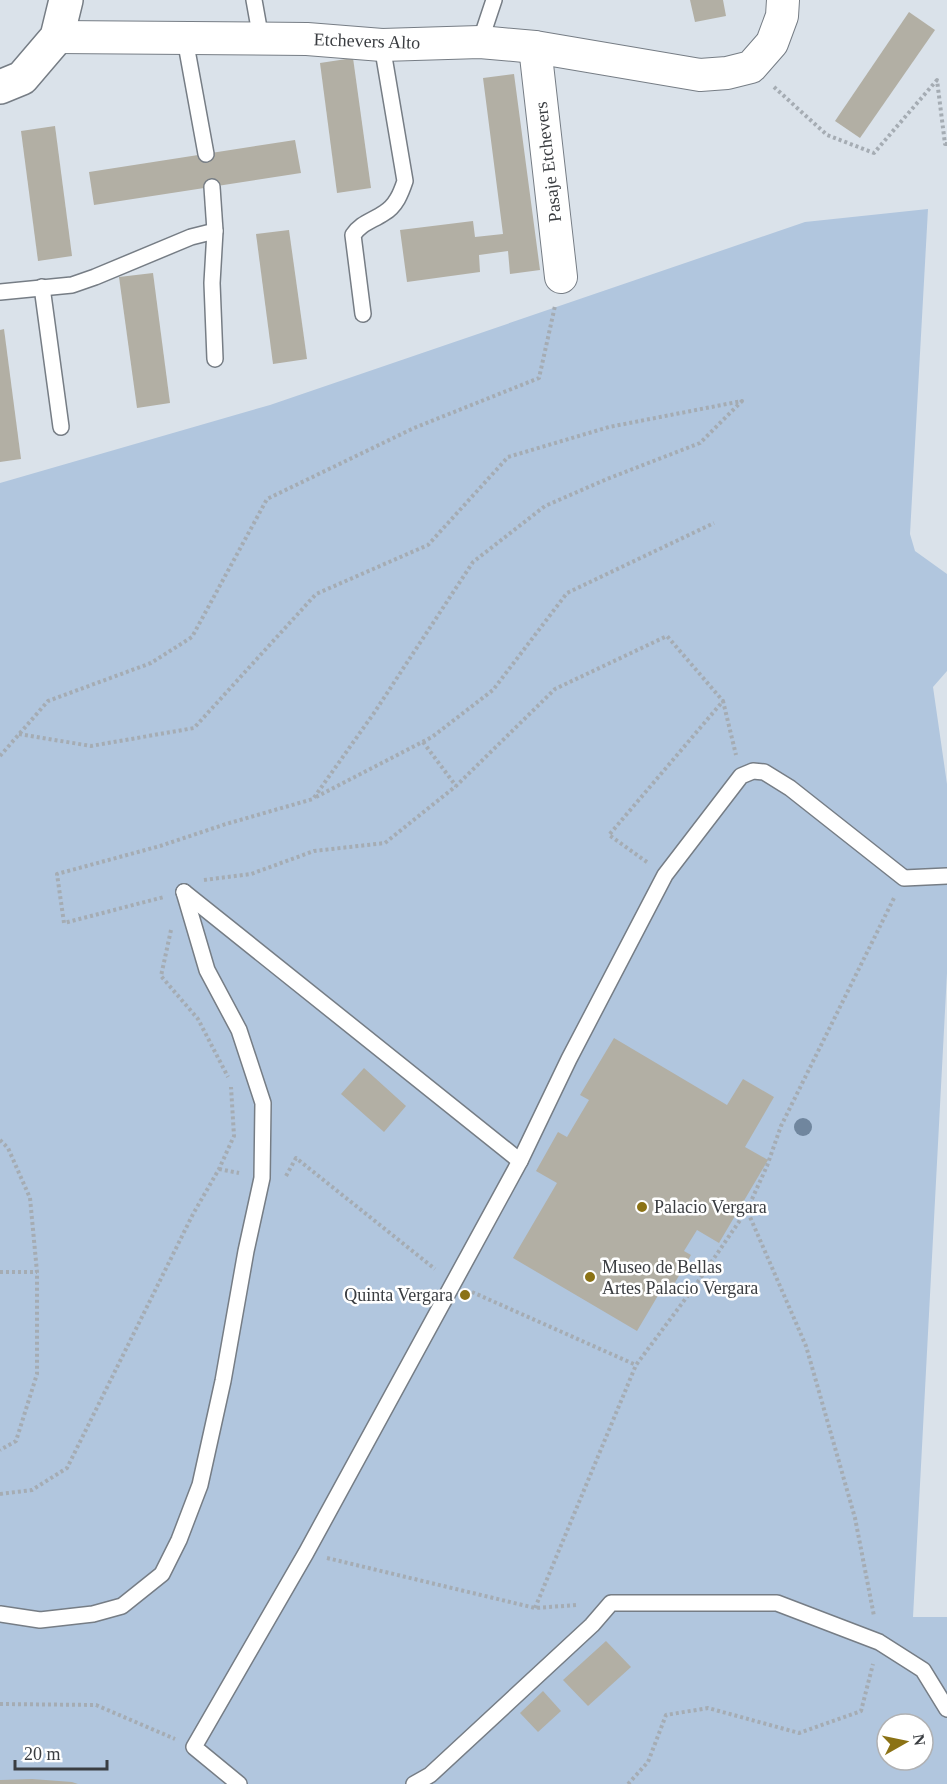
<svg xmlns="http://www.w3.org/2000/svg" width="947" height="1784" viewBox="0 0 947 1784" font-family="Georgia,serif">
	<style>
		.green { fill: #b1c6de; fill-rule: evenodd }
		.building { fill: #b2afa4 }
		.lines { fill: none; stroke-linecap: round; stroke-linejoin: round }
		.service-casing { stroke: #767d85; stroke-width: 18 }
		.minor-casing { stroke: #767d85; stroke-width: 34 }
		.tertiary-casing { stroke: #767d85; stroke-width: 36 }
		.path { stroke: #a5acb3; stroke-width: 4; stroke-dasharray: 3 3; stroke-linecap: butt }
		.service { stroke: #fff; stroke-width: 15 }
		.minor { stroke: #fff; stroke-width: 32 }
		.tertiary { stroke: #fff; stroke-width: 33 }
		.tree { fill: #70869e }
		.poi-dot { fill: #8b7215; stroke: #fff; stroke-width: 2 }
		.labels { text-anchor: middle; stroke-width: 5; stroke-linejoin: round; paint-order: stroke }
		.street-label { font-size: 18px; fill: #3a3d41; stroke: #fff }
		.poi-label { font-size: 18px; fill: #3a3d41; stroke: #fff; text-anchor: start }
	</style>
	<rect width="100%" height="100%" fill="#dae2ea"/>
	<path class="green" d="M928 209 910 534 915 551 947 574V671L933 687 947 784V973L913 1617H947V1784H0V483L270 405 805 222ZM887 1724H923V1760H887Z"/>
	<g class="building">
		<path d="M690 0H723L726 16 695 22Z"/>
		<path d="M909 12 935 30 860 138 835 121Z"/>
		<path d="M353 58 371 188 337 193 320 63Z"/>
		<path d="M514 74 540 270 510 274 508 251 479 255 480 272 407 282 400 230 473 221 475 237 503 234 483 78Z"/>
		<path d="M55 126 72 256 38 261 21 131Z"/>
		<path d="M295 140 301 173 94 205 89 172Z"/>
		<path d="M289 230 307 359 273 364 256 234Z"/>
		<path d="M153 273 170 403 137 408 119 277Z"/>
		<path d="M4 329 21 459 0 462V330Z"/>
		<path d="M614 1038 727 1105 743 1079 774 1097 745 1147 768 1160 719 1243 697 1230 684 1251 691 1255 673 1286 666 1282 637 1331 513 1258 557 1183 536 1171 558 1132 567 1137 589 1100 580 1095Z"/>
		<path d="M364 1068 406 1106 384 1132 341 1094Z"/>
		<path d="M606 1641 631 1667 588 1706 563 1680Z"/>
		<path d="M543 1691 561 1711 538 1732 520 1713Z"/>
		<path d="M32 1779 72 1782 78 1784H0V1780Z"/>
	</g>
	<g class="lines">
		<defs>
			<g id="service">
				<path d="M254 0 261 39"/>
				<path d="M185 39 206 154"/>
				<path d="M480 42 494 0"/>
				<path d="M212 187 215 231"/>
				<path d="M42 287 61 427"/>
				<path d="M0 292 72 285 95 277 191 237 215 231 212 283 215 359"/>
				<path d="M363 314 353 235C361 223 372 221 384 213 396 206 401 193 405 181L382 45"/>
				<path d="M184 892 520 1161"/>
				<path d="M0 1614 40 1620 93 1614 122 1606 162 1574 179 1540 200 1485 223 1381 246 1251 262 1178 263 1103 239 1030 207 970 184 892"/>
				<path d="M239 1784 194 1747 306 1553 520 1161 569 1059 665 875 741 776 753 771 764 772 790 788 904 878 947 876"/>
				<path d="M414 1784 430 1775 592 1625 611 1603H777L879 1642 923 1670 947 1709"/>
			</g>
			<g id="minor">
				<path d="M57 37 307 39 382 45 480 42 535 47 700 75 727 73 751 67 772 43 782 16 783 0"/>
				<path d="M535 47 561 277"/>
			</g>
			<path id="tertiary" d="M0 87 22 78 57 37 66 0"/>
		</defs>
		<use href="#service" class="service-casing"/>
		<use href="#minor" class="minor-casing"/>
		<use href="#tertiary" class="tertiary-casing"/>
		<g class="path">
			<path d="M774 87 827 135 874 153 937 80 945 144H947"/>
			<path d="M19 734 91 746 194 728 316 594 428 545 508 457 609 427 742 401 700 443 607 479 545 506 473 562 374 713 313 799 226 824 160 846 57 874 64 923 164 897"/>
			<path d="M423 742 456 786"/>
			<path d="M0 756 48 701 151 663 192 637 267 499 414 428 539 378 555 306"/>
			<path d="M316 797 432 737 493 690 567 593 714 523"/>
			<path d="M647 862 609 835 723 701 736 755"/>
			<path d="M204 880 251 874 314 851 385 843 456 786 555 689 667 636 723 701"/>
			<path d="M171 930 161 976 198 1019 228 1077"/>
			<path d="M0 1140 8 1148 30 1198 37 1272V1374L16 1441 0 1450"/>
			<path d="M219 1169 239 1173"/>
			<path d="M286 1176 296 1158 435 1269"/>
			<path d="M747 1210 767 1166 781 1126 894 898"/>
			<path d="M0 1272H37"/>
			<path d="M472 1292 636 1365"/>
			<path d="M0 1494 32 1490 67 1468 193 1214 219 1169 234 1136 231 1087"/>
			<path d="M327 1558 535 1608 577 1605"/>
			<path d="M535 1608 636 1365 695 1286 747 1210 806 1346 855 1518 874 1616"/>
			<path d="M0 1704 96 1705 175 1739"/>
			<path d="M628 1784 648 1762 666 1715 708 1708 799 1733 861 1711 873 1664"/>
		</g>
		<use href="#service" class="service"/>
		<use href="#minor" class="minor"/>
		<use href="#tertiary" class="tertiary"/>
	</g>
	<circle class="tree" cx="803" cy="1127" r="9"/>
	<g class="poi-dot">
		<circle cx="642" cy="1207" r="6"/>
		<circle cx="590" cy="1277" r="6"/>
		<circle cx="465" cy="1295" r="6"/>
	</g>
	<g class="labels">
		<g class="street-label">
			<text transform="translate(367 41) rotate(2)" y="6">Etchevers Alto</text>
			<text transform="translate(548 162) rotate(-97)" y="6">Pasaje Etchevers</text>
		</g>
		<g class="poi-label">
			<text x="654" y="1213">Palacio Vergara</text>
			<text x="602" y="1273">Museo de Bellas<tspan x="602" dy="21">Artes Palacio Vergara</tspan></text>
			<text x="453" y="1301" text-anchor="end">Quinta Vergara</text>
		</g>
	</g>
	<g transform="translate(905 1742) rotate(81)"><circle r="28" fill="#ffffff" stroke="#b0b1b3" stroke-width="1.5"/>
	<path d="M0-4.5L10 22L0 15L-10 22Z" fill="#8b7215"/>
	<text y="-9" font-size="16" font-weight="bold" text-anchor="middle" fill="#3a3d41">N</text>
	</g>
	<path d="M15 1760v9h92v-9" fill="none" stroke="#3a3d41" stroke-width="3"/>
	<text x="24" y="1760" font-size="18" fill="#3a3d41" stroke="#ffffff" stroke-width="4.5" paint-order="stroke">20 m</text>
</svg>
